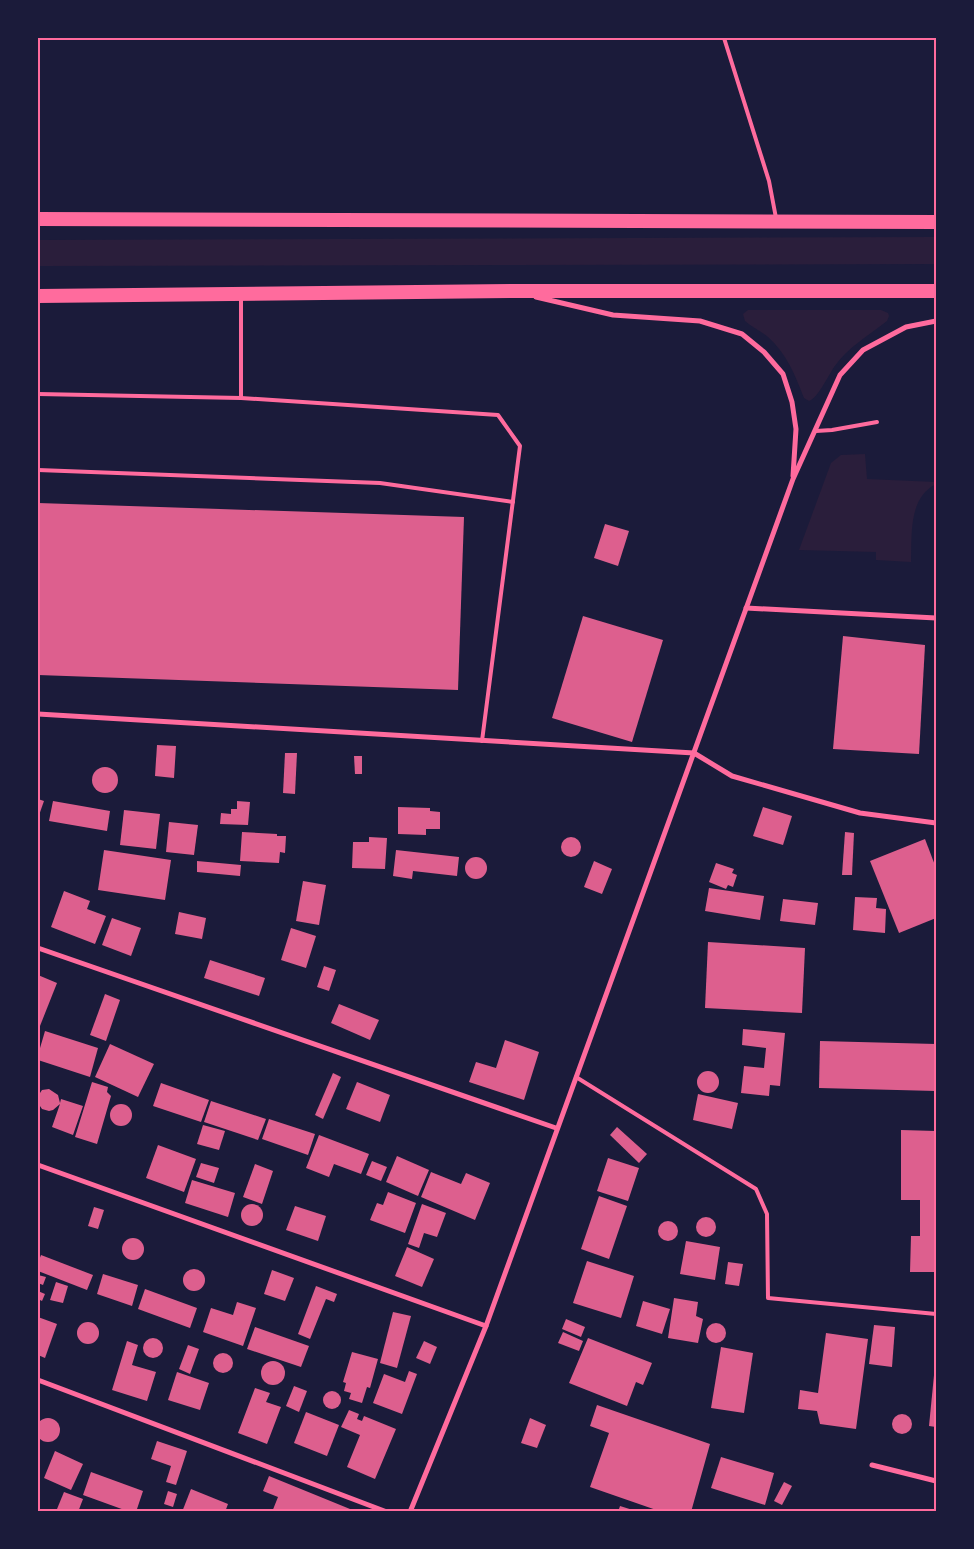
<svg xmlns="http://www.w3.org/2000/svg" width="974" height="1549" viewBox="0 0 974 1549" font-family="'Work Sans',sans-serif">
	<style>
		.green { fill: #2a1e3b }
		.building { fill: #dd5f8e }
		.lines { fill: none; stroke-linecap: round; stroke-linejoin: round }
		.service { stroke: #ff6b9d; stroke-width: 4 }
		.minor { stroke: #ff6b9d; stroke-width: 5 }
		.trunk { stroke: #ff6b9d; stroke-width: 14 }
		.neatline { fill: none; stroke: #ff6b9d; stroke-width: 2 }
	</style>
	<rect width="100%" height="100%" fill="#1b1b3a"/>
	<g class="green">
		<path d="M936 237V264L38 266V240Z"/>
		<path d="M748 310H881L888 313 889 316 887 321C869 335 847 348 834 367 828 376 818 398 809 401L804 398C795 375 787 354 768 337 761 331 752 327 745 321L743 314Z"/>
		<path d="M865 454 867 479 936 482V484C908 498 912 535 911 562L876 560V552L799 550 831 463 841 455Z"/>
	</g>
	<g class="building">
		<path d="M38 503 464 517 458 690 38 675Z"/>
		<path d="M605 524 629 531 618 566 594 558Z"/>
		<path d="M583 616 663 640 632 742 552 718Z"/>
		<path d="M843 636 925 645 919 754 833 749Z"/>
		<path d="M157 745 176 746 174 778 155 776Z"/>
		<path d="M285 753H297L295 794 283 793Z"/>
		<path d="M354 756H362V774H355Z"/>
		<circle cx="105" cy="780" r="13"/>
		<path d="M38 799 44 801 38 818Z"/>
		<path d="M53 801 110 811 107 831 49 821Z"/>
		<path d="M237 801 250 802 248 825 220 824 221 813 231 814V809H237Z"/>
		<path d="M398 807 430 808V811L440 812V829H426V835L398 834Z"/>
		<path d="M763 807 792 816 783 845 753 836Z"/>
		<path d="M124 810 160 814 156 849 120 845Z"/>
		<path d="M169 822 198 825 194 855 166 852Z"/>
		<path d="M242 832 277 834V836H286L285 853 280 852 279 863 240 861Z"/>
		<path d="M845 832 854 833 852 875H842Z"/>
		<path d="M369 837 387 838 385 869 352 868 353 842H369Z"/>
		<circle cx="571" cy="847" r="10"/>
		<path d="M925 839 936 868V918L899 933 870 861Z"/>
		<path d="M104 850 171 860 165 900 98 890Z"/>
		<path d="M396 850 459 857 457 876 413 871 412 879 393 876Z"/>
		<circle cx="476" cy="868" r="11"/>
		<path d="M197 861 241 865 240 876 197 872Z"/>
		<path d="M594 861 612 869 602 894 584 887Z"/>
		<path d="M716 863 734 869 732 873 737 875 733 887 728 885 726 889 709 882Z"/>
		<path d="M303 881 326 885 319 925 296 921Z"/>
		<path d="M709 888 764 896 760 920 705 911Z"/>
		<path d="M64 891 90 901 87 909 106 916 95 944 51 927Z"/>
		<path d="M855 897 877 898 876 908 886 909 885 933 853 930Z"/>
		<path d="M783 899 818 903 815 925 780 921Z"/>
		<path d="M179 912 206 918 202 939 175 934Z"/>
		<path d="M112 918 141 928 131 956 102 945Z"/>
		<path d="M291 928 316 936 306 968 281 960Z"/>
		<path d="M708 942 805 948 802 1013 705 1008Z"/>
		<path d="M210 960 265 978 259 996 204 978Z"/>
		<path d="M324 966 336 970 329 991 317 987Z"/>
		<path d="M38 975 57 983 38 1031Z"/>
		<path d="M105 994 120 1000 106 1041 90 1035Z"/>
		<path d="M339 1004 379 1020 370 1040 331 1023Z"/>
		<path d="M743 1029 785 1033 780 1086 770 1085 769 1096 741 1093 744 1066 764 1068 766 1048 742 1045Z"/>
		<path d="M45 1031 98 1048 90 1077 38 1060V1055Z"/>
		<path d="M505 1040 539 1052 524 1100 469 1082 476 1062 496 1068Z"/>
		<path d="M820 1041 936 1044V1091L819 1088Z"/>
		<path d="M110 1044 154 1064 138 1097 95 1077Z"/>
		<circle cx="708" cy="1082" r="11"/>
		<path d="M333 1073 341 1077 323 1119 315 1115Z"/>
		<path d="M92 1082 108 1087 107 1092 111 1096 97 1144 75 1137Z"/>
		<path d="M357 1082 390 1095 380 1122 346 1109Z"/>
		<path d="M161 1083 209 1100 201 1122 153 1106Z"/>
		<path d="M49 1089 58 1095 60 1103 61 1099 83 1106 73 1135 52 1127 60 1104 53 1110 49 1111 42 1109 38 1103 40 1093 42 1090Z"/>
		<path d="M698 1094 738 1103 732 1129 693 1120Z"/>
		<path d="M211 1101 266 1119 258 1140 204 1122Z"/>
		<circle cx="121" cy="1115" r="11"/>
		<path d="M269 1119 315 1134 308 1155 262 1139Z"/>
		<path d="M203 1125 225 1131 219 1150 197 1144Z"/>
		<path d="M617 1127 647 1154 639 1163 610 1135Z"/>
		<path d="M901 1130 936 1131V1272H910L911 1236H920V1200H901Z"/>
		<path d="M319 1135 369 1154 361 1174 334 1164 329 1177 306 1168Z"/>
		<path d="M158 1145 196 1159 184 1192 146 1178Z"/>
		<path d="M397 1156 429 1170 418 1196 386 1182Z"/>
		<path d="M608 1158 639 1168 628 1201 597 1191Z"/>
		<path d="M372 1161 387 1167 381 1181 366 1175Z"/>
		<path d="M201 1163 219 1168 214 1183 196 1177Z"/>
		<path d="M255 1164 273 1171 262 1204 243 1197Z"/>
		<path d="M431 1172 461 1184 466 1173 490 1183 475 1220 421 1197Z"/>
		<path d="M192 1180 235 1193 228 1217 185 1203Z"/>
		<path d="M388 1192 416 1203 405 1233 370 1220 377 1203 383 1205Z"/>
		<path d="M599 1196 627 1206 609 1259 581 1249Z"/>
		<circle cx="252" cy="1215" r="11"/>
		<path d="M422 1204 446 1213 437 1237 424 1233 419 1248 408 1244Z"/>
		<path d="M295 1206 326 1216 318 1241 286 1230Z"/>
		<path d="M94 1207 104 1210 98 1229 88 1226Z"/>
		<circle cx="706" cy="1227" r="10"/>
		<circle cx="668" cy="1231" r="10"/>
		<circle cx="133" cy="1249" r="11"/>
		<path d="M686 1241 720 1247 715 1280 680 1274Z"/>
		<path d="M407 1247 434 1259 422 1287 395 1276Z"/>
		<path d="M41 1255 93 1275 87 1290 38 1271V1263Z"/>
		<path d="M587 1261 634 1276 621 1318 573 1303Z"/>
		<path d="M728 1262 743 1264 739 1286 725 1284Z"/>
		<circle cx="194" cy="1280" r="11"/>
		<path d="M272 1270 294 1278 285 1301 264 1294Z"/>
		<path d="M103 1274 138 1285 132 1306 97 1294Z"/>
		<path d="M38 1275 46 1277 43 1285 38 1283Z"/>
		<path d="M56 1282 68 1286 63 1303 50 1300Z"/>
		<path d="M316 1286 337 1294 334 1302 326 1299 310 1339 298 1334Z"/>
		<path d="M145 1289 197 1308 190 1328 138 1309Z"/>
		<path d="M38 1291 45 1294 42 1301 38 1299Z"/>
		<path d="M674 1298 698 1302 696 1316 703 1319 698 1343 668 1338Z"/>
		<path d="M643 1301 670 1309 662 1334 636 1326Z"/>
		<path d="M237 1302 256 1308 243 1346 203 1332 211 1308 233 1315Z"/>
		<path d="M393 1312 411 1316 397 1368 380 1363Z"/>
		<path d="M38 1317 57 1324 45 1358 38 1355Z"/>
		<path d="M566 1319 585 1327 581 1337 562 1329Z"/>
		<circle cx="88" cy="1333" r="11"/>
		<circle cx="716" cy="1333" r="10"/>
		<path d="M874 1325 895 1327 892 1367 869 1364Z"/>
		<path d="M255 1327 309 1346 301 1367 247 1349Z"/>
		<path d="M563 1332 583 1341 579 1351 558 1343Z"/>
		<path d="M826 1333 868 1339 856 1429 820 1424 817 1411 798 1409 800 1390 818 1393Z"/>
		<circle cx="153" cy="1348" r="10"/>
		<path d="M588 1338 652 1363 643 1385 636 1382 627 1406 569 1383Z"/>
		<path d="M127 1341 138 1345 132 1365 156 1372 147 1401 112 1390Z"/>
		<path d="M424 1341 437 1347 430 1364 416 1358Z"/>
		<path d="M188 1345 199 1349 190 1374 179 1369Z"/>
		<path d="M721 1347 753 1353 744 1413 711 1408Z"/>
		<path d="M352 1352 378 1359 370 1388 367 1387 362 1403 349 1399 351 1393 344 1391 346 1383 343 1382Z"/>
		<circle cx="223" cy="1363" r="10"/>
		<circle cx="273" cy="1373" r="12"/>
		<path d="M935 1365H936V1427L929 1426Z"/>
		<path d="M409 1371 417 1374 402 1414 373 1403 384 1374 405 1382Z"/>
		<path d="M177 1372 209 1383 200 1410 168 1400Z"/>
		<path d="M294 1386 307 1391 299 1412 286 1406Z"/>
		<path d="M255 1388 270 1393 266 1402 281 1407 267 1444 238 1433Z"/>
		<circle cx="332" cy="1400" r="9"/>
		<path d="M597 1405 710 1444 691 1512H662L590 1487 609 1433 590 1426Z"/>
		<path d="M349 1410 359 1414 357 1419 362 1421 364 1416 396 1429 375 1479 347 1467 360 1435 341 1427Z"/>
		<path d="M306 1412 339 1425 327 1456 294 1443Z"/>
		<circle cx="902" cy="1424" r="10"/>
		<circle cx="48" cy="1430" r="12"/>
		<path d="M530 1418 546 1425 537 1448 521 1443Z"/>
		<path d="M157 1441 187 1451 176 1485 166 1482 171 1466 151 1459Z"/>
		<path d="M55 1451 83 1464 71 1490 44 1478Z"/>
		<path d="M721 1457 774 1473 765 1505 711 1488Z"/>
		<path d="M91 1472 143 1491 136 1512H130L83 1495Z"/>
		<path d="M269 1476 350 1509V1512H272L278 1497 263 1491Z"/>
		<path d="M784 1482 792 1486 782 1505 774 1501Z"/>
		<path d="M191 1489 228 1504 225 1512H182Z"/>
		<path d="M168 1491 177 1494 173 1507 164 1504Z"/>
		<path d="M64 1492 83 1499 78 1512H64L57 1509Z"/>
		<path d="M620 1506 636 1511V1512H618Z"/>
	</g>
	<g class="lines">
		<g class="service">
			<path d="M724 38 769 181 776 218"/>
			<path d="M38 394 241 398 498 415 520 446 482 741"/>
			<path d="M241 398V296"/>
			<path d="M816 431 832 430 877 422"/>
			<path d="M38 470 380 483 513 502"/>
			<path d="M576 1077 756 1189 767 1214 768 1298 936 1314"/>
		</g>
		<g class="minor">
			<path d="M536 297 613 315 700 321 742 334 764 352 783 374 792 402 796 429 793 476"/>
			<path d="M746 608 936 618"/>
			<path d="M38 714 694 753 732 776 860 813 936 823"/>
			<path d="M38 948 556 1128"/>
			<path d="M38 1165 486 1326"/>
			<path d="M38 1380 387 1512"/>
			<path d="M872 1465 936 1481"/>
			<path d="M410 1512 486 1326 793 479 840 375 863 350 906 327 936 321"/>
		</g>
		<g class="trunk">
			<path d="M38 219 936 222"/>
			<path d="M38 296 513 291H936"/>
		</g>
	</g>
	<rect width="974" height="1549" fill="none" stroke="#1b1b3a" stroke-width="78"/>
	<rect x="39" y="39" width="896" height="1471" class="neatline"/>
</svg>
